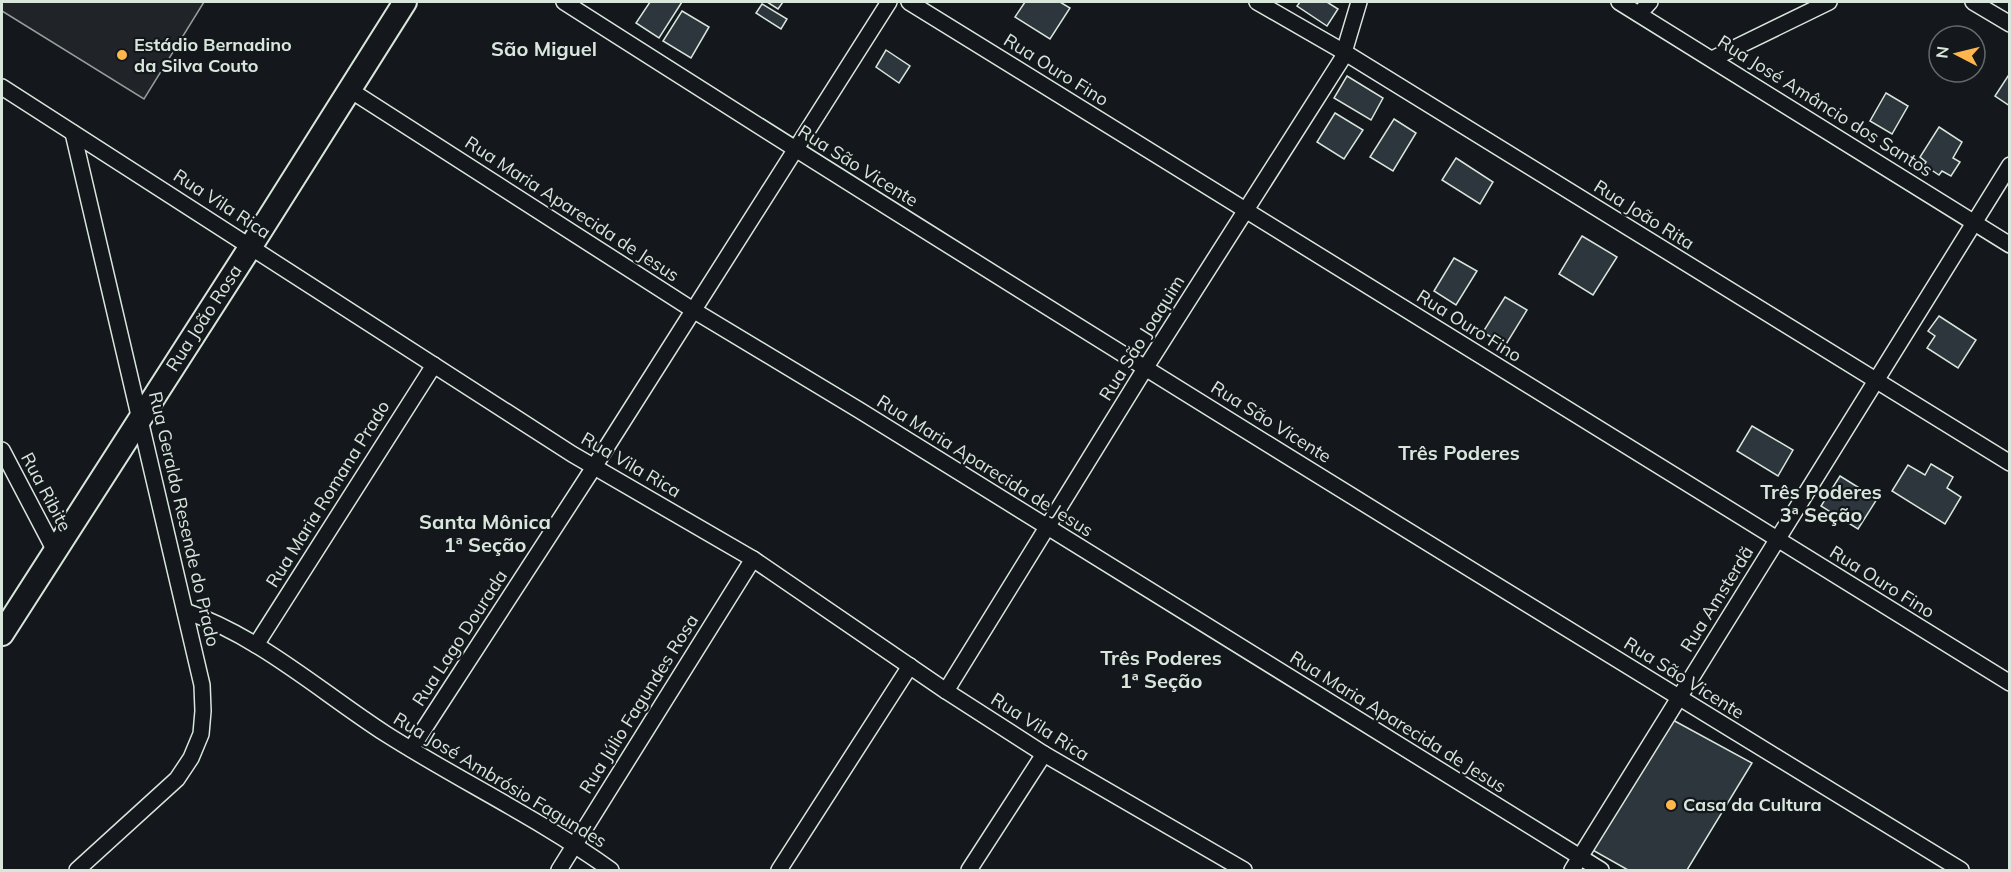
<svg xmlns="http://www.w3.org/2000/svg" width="2011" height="872" viewBox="0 0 2011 872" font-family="Mulish,sans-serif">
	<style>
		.green { fill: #202428; stroke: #939e99; stroke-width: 1.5 }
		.building { fill: #2c363c; stroke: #d8e6dc; stroke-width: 1.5 }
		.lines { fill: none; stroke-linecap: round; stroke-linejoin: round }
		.street-casing { stroke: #d8e6dc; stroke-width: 18 }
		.secondary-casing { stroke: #d8e6dc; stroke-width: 26 }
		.street { stroke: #14181c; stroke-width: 15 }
		.secondary { stroke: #14181c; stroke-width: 22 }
		.poi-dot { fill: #ffb74d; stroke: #14181c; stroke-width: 2 }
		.labels { text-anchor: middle; stroke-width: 4.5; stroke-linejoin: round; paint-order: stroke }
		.poi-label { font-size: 18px; font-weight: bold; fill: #d8e6dc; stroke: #14181c; text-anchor: start }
		.street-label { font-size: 18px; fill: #d8e6dc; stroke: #14181c }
		.neighbourhood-label { font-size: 20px; font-weight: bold; fill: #d8e6dc; stroke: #14181c }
	</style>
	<rect width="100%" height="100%" fill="#14181c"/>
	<path class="green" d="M2 2H204L144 99 2 11Z"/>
	<g class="building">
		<path d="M650 2H682L659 38 636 23Z"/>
		<path d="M767 2H783L778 9Z"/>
		<path d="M1025 2H1060L1070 8 1050 39 1015 17Z"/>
		<path d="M1300 2H1327L1338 9 1327 26 1297 6Z"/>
		<path d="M762 4 787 19 781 29 756 13Z"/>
		<path d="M682 11 709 27 691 58 663 41Z"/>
		<path d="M886 50 910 66 899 83 876 67Z"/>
		<path d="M2010 73V106L1995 96Z"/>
		<path d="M1347 76 1383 98 1371 120 1334 98Z"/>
		<path d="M1886 93 1908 106 1892 134 1870 121Z"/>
		<path d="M1335 113 1363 130 1344 159 1317 142Z"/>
		<path d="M1394 119 1416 133 1393 171 1370 157Z"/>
		<path d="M1939 127 1962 142 1953 158 1960 162 1951 176 1942 171 1939 175 1924 165 1926 162 1920 157Z"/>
		<path d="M1456 158 1493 182 1480 204 1442 180Z"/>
		<path d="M1582 236 1617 257 1593 295 1559 274Z"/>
		<path d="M1454 258 1477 271 1456 305 1434 291Z"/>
		<path d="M1505 297 1527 310 1505 346 1483 332Z"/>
		<path d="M1939 316 1976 340 1958 368 1927 348 1935 336 1928 331Z"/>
		<path d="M1752 426 1793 450 1778 476 1737 451Z"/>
		<path d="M1931 464 1953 477 1947 488 1961 497 1945 524 1892 491 1908 465 1925 475Z"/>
		<path d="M1840 476 1877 499 1858 529 1821 506Z"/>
		<path d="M1671 719 1752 763 1687 870H1628L1589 848Z"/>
	</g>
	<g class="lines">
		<defs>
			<g id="street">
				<path d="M564 2C1026 297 1493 584 1961 870"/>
				<path d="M909 2 2010 683"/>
				<path d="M1257 2 1344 52 2010 463"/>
				<path d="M1619 2 2010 245"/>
				<path d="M1973 2 2010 24"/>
				<path d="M1639 14 1650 2"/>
				<path d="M1712 59 1829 2"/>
				<path d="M2 87 572 454 753 559 946 691 1044 754 1244 870"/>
				<path d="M350 90 693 310 859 410 1601 870"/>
				<path d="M73 133 202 685 203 711 201 734 191 758 177 779 77 870"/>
				<path d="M2 450 55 551"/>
				<path d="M185 611C259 636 321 692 386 734 460 781 540 819 611 870"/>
				<path d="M256 645 434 365"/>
				<path d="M946 691 1146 367 1342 59 1359 2"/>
				<path d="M411 749 594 467 889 2"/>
				<path d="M559 870 753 559"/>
				<path d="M779 870 910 666"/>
				<path d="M969 870 1044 754"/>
				<path d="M1572 870 2010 165"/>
			</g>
			<path id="secondary" d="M2 634 251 246 405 2"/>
		</defs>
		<use href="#street" class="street-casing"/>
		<use href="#secondary" class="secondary-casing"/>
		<use href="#street" class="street"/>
		<use href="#secondary" class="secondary"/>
	</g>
	<g class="poi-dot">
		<circle cx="122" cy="55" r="6"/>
		<circle cx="1671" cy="805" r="6"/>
	</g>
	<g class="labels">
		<g class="poi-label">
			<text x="134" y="51">Estádio Bernadino<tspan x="134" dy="21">da Silva Couto</tspan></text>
			<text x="1683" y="811">Casa da Cultura</text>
		</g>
		<g class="street-label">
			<text transform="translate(1056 70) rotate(32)" y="6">Rua Ouro Fino</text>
			<text transform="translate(1825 106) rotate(32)" y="6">Rua José Amâncio dos Santos</text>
			<text transform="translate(858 166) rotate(32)" y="6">Rua São Vicente</text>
			<text transform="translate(222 204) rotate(33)" y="6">Rua Vila Rica</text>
			<text transform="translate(572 209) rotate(33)" y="6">Rua Maria Aparecida de Jesus</text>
			<text transform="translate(1644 215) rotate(32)" y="6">Rua João Rita</text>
			<text transform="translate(204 318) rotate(-57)" y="6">Rua João Rosa</text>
			<text transform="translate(1469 326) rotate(32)" y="6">Rua Ouro Fino</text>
			<text transform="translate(1142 338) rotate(-58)" y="6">Rua São Joaquim</text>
			<text transform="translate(1271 422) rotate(32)" y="6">Rua São Vicente</text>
			<text transform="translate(631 465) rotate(30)" y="6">Rua Vila Rica</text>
			<text transform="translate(985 466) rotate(32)" y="6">Rua Maria Aparecida de Jesus</text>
			<text transform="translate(46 492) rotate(62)" y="6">Rua Ribite</text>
			<text transform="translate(328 494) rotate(-58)" y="6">Rua Maria Romana Prado</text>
			<text transform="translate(184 519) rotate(77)" y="6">Rua Geraldo Resende do Prado</text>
			<text transform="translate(1882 582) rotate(32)" y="6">Rua Ouro Fino</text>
			<text transform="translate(1717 599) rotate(-58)" y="6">Rua Amsterdã</text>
			<text transform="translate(460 638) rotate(-57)" y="6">Rua Lago Dourada</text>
			<text transform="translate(1684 678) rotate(32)" y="6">Rua São Vicente</text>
			<text transform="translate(639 704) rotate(-58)" y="6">Rua Júlio Fagundes Rosa</text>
			<text transform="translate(1398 722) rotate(32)" y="6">Rua Maria Aparecida de Jesus</text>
			<text transform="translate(1040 727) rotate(32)" y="6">Rua Vila Rica</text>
			<text transform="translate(500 780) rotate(31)" y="6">Rua José Ambrósio Fagundes</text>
		</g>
		<g class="neighbourhood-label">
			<text x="544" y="56">São Miguel</text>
			<text x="1459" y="460">Três Poderes</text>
			<text x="1821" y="499">Três Poderes<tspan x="1821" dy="23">3ª Seção</tspan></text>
			<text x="485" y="529">Santa Mônica<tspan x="485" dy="23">1ª Seção</tspan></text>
			<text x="1161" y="665">Três Poderes<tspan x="1161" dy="23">1ª Seção</tspan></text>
		</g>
	</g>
	<rect width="2011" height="872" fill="none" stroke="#d8e6dc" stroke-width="6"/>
	<g transform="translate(1957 54) rotate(277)"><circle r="28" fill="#14181c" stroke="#626a69" stroke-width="1.5"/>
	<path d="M0-4.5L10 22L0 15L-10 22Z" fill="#ffb74d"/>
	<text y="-9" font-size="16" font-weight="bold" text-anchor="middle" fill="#d8e6dc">N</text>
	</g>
</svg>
